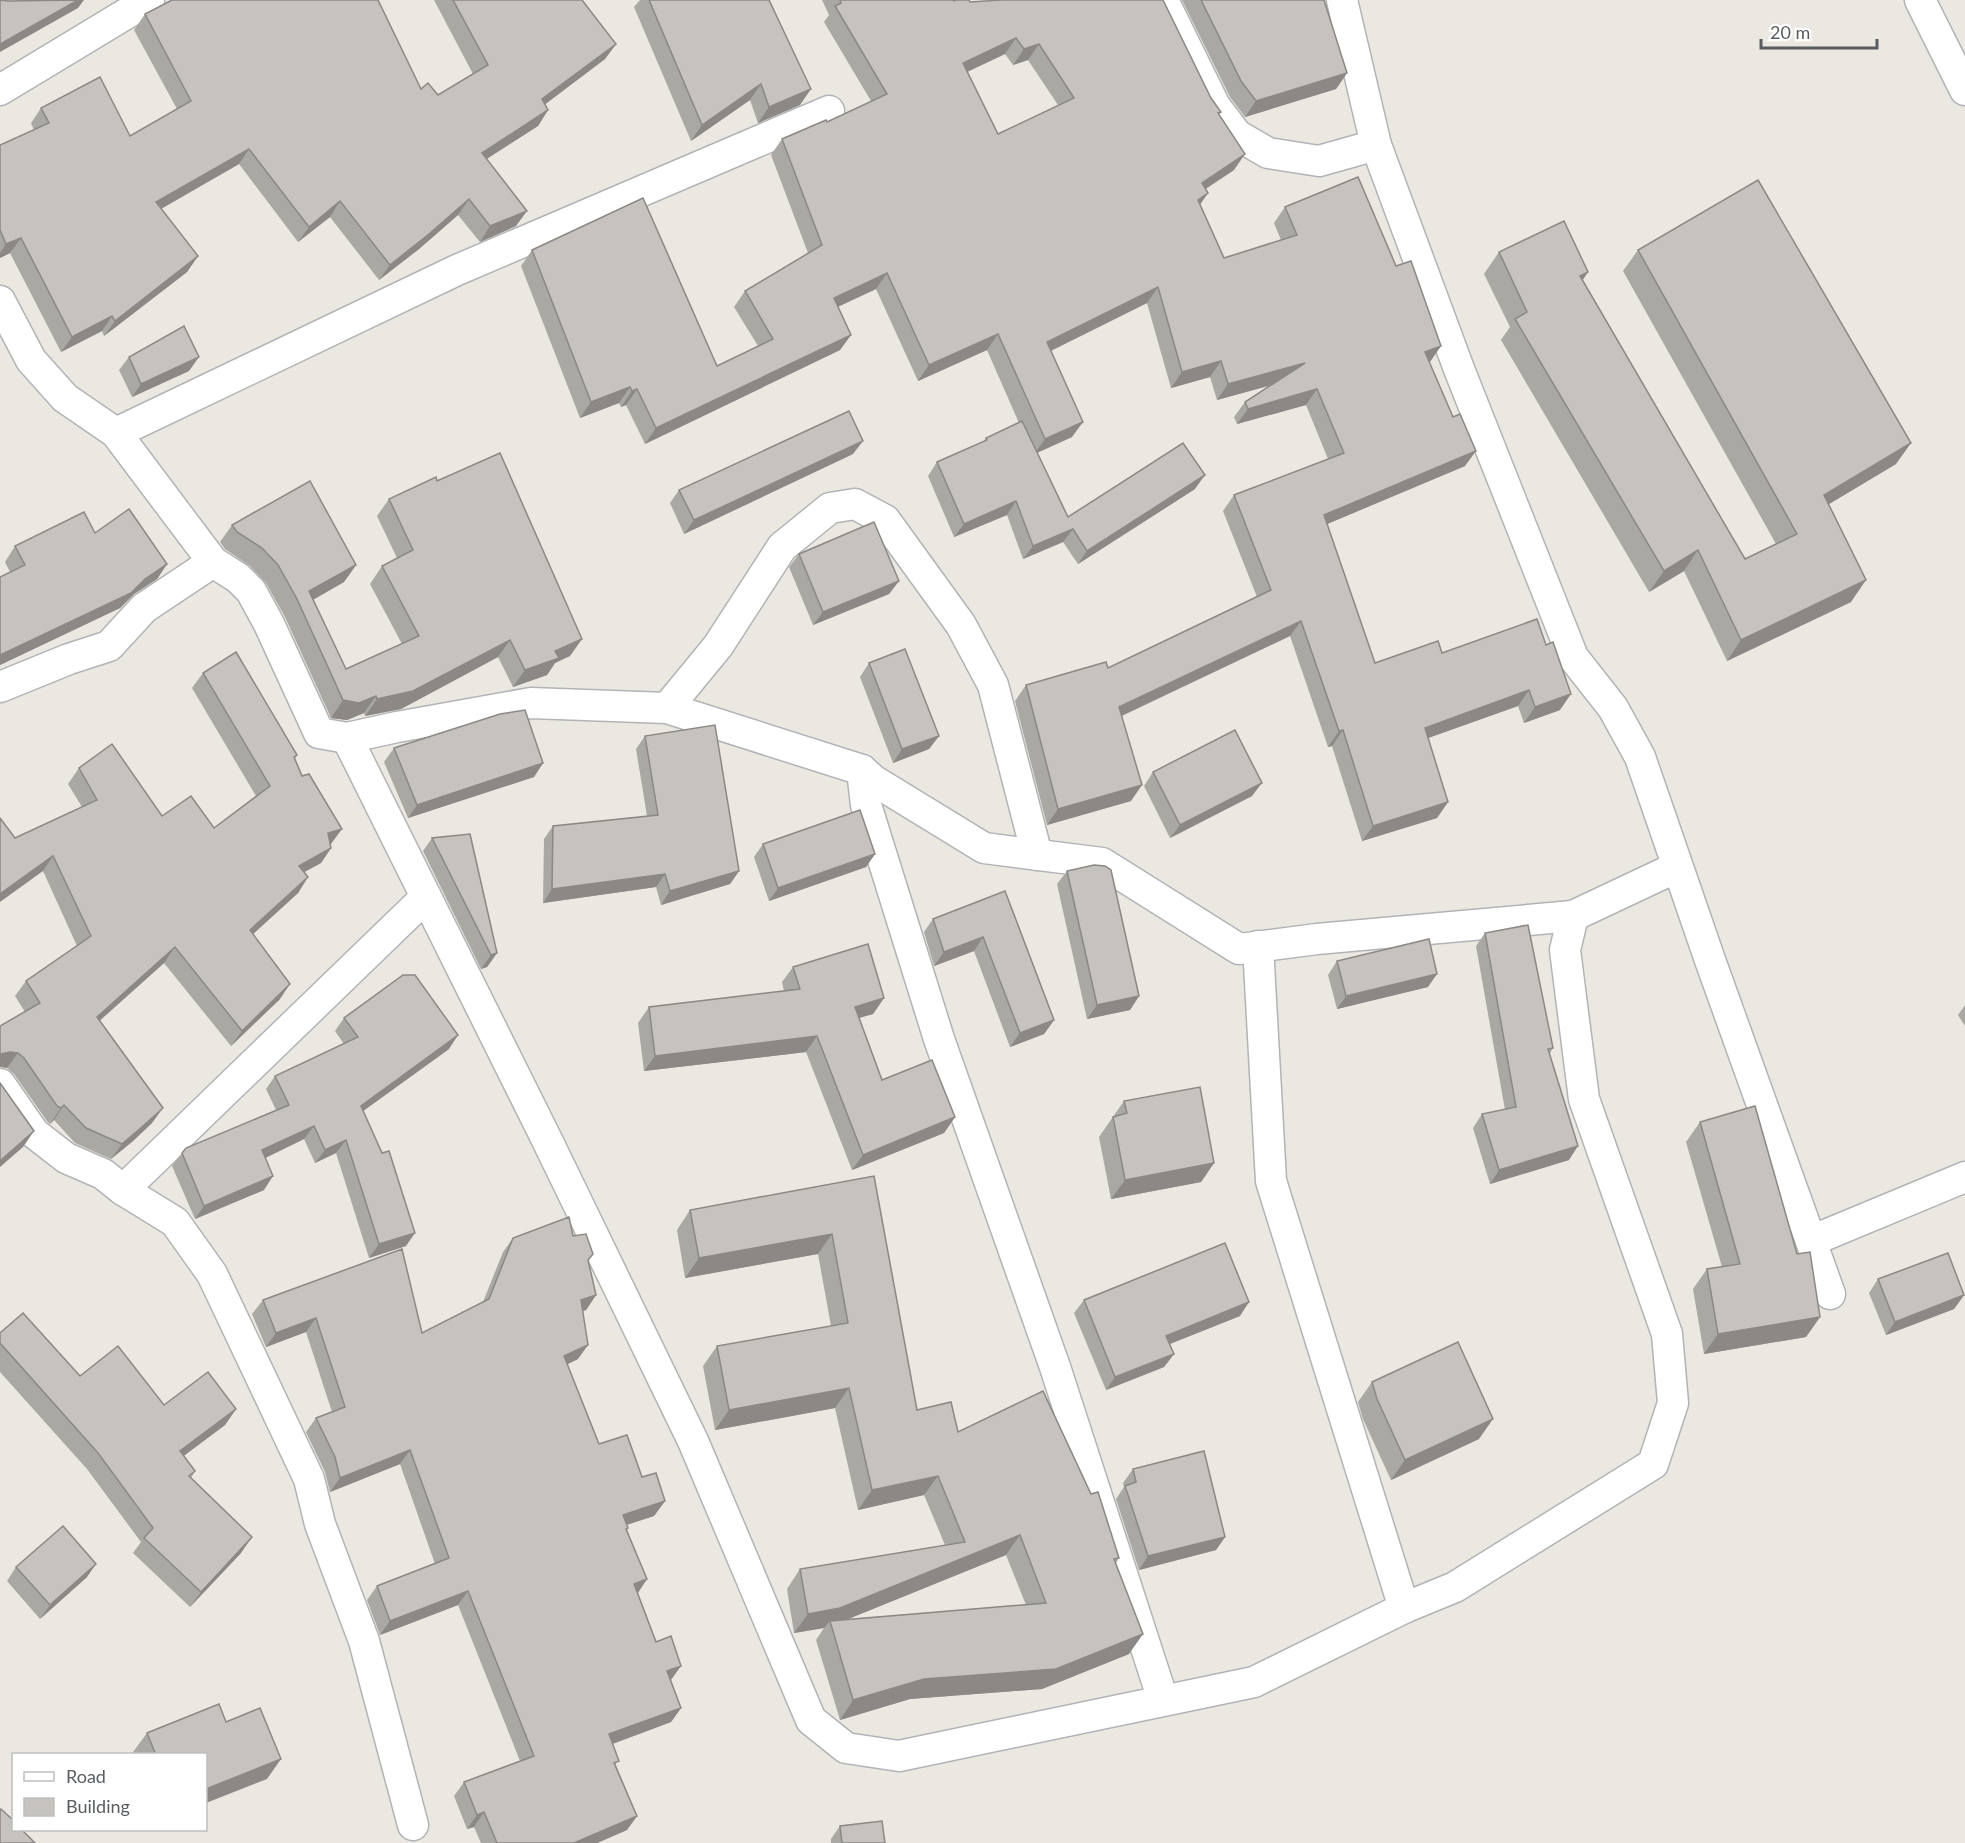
<svg xmlns="http://www.w3.org/2000/svg" width="1965" height="1843" viewBox="0 0 1965 1843" font-family="Lato,sans-serif">
	<style>
		.lines { fill: none; stroke-linecap: round; stroke-linejoin: round }
		.street-casing { stroke: #b1b4b7; stroke-width: 33 }
		.street { stroke: #fff; stroke-width: 30 }
		.wall { fill: #aaa8a3; fill-rule: evenodd }
		.shaded-wall { fill: #8b8885 }
		.building { fill: #c6c3be; stroke: #8b8885; stroke-width: 1.5; fill-rule: evenodd }
	</style>
	<rect width="100%" height="100%" fill="#ebe8e1"/>
	<g class="lines">
		<defs>
			<g id="street">
				<path d="M1163 0 1215 106 1237 135 1268 153 1319 161 1376 145"/>
				<path d="M1342 0 1376 145 1459 369 1573 657 1613 708 1640 757 1710 960 1830 1294"/>
				<path d="M1920 0 1965 90"/>
				<path d="M0 90 149 0"/>
				<path d="M0 301 31 360 65 398 116 433 213 562 238 578 251 591 269 624 319 733 347 738 397 727 531 703 667 708 862 770 873 780 984 848 1102 863 1239 949 1317 939 1573 916"/>
				<path d="M116 433 457 270 829 111"/>
				<path d="M0 687 69 659 109 646 144 608 213 562"/>
				<path d="M667 708 718 646 782 547 830 508 855 504 885 520 961 625 993 685 1037 855"/>
				<path d="M347 738 547 1140 693 1441 811 1720 846 1748 899 1756 1254 1682 1404 1608 1455 1587 1653 1464 1673 1403 1667 1334 1584 1099 1565 950 1573 916 1677 867"/>
				<path d="M862 770 866 805 939 1039 1055 1367 1163 1700"/>
				<path d="M1258 946 1271 1181 1404 1608"/>
				<path d="M0 1084 34 1133 66 1158 103 1174 123 1190 175 1222 212 1274 309 1479 320 1524 364 1641 413 1825"/>
				<path d="M123 1190 426 897"/>
				<path d="M1811 1241 1965 1177"/>
			</g>
		</defs>
		<use href="#street" class="street-casing"/>
		<use href="#street" class="street"/>
	</g>
	<g class="wall">
		<path d="M434 0H582L616 44 605 59 545 104 548 110 538 126 486 159 516 226 480 242 458 215 419 249 379 280 330 217 298 242 239 164 161 209 198 256 187 272 104 336 102 331 61 352 10 253 0 258V145L34 130 31 123 41 108 130 136 177 109 134 30 145 14 421 89 438 95 473 74Z"/>
		<path d="M640 0H769L800 105 758 123 750 100 691 141 634 7Z"/>
		<path d="M822 0H953L954 1 970 2 1211 98 1221 112 1219 115 1234 170 1206 189 1208 193 1200 204 1224 258 1281 240 1274 223 1285 207 1396 266 1441 346 1429 362 1465 466 1327 524 1375 663 1442 653 1537 619 1560 710 1524 723 1518 706 1428 738 1448 802 1437 818 1362 841 1332 746 1328 747 1290 636 1122 716 1131 801 1047 825 1015 701 1026 685 1108 668 1257 597 1223 511 1234 495 1328 459 1306 405 1237 424 1234 417 1245 402 1270 385 1217 400 1210 377 1171 388 1147 303 1051 351 1072 437 1037 453 1068 517 1195 489 1078 564 1063 542 1023 559 1007 515 954 537 928 476 937 462 983 442 986 438 1019 423 987 350 918 381 876 289 838 307 851 335 840 350 645 444 626 405 621 407 619 403 580 418 521 266 532 250 717 366 758 346 734 307 745 291 808 253 771 155 782 139 827 122 871 101 824 22 829 15ZM1005 54 1013 65 1028 60 1058 105 998 134 967 72Z"/>
		<path d="M1182 0H1324L1347 73 1336 89 1245 117 1230 97Z"/>
		<path d="M1638 250 1896 464 1829 504 1851 602 1727 661 1684 571 1649 592 1501 340 1510 327 1484 274 1499 252 1588 272 1582 281 1745 559 1776 544 1623 271Z"/>
		<path d="M129 357 189 371 132 397 119 370Z"/>
		<path d="M853 454 684 534 670 503 679 490Z"/>
		<path d="M437 481 570 656 555 663 547 675 513 687 498 657 401 709 365 716 364 713 347 720 331 718 285 617 266 583 250 566 225 549 220 542 232 525 356 565 344 582 313 600 346 669 402 644 370 584 382 566 397 558 377 516 389 499Z"/>
		<path d="M95 533 167 564 157 579 134 594 120 608 0 665V577L10 572 5 562 15 546Z"/>
		<path d="M799 554 899 581 889 594 813 625 789 567Z"/>
		<path d="M869 663 939 736 929 749 893 763 860 677Z"/>
		<path d="M203 673 297 755 295 759 331 844H330L331 848 321 863 304 872 308 877 298 893 253 934 280 999 231 1046 164 963 99 1021 152 1123 133 1141 111 1159 75 1143 54 1120 50 1124 47 1121 14 1074 7 1068 25 1012 15 996 26 981 77 946 43 871 15 838 82 807 68 784 79 768 162 816 214 828 256 796 192 688Z"/>
		<path d="M645 736 739 871 730 884 661 905 656 887 543 903 544 839 553 826 647 816 636 749Z"/>
		<path d="M394 748 543 763 534 777 408 818 384 762Z"/>
		<path d="M1153 772 1252 796 1170 838 1144 786Z"/>
		<path d="M432 838 497 953 487 967 481 969 423 851Z"/>
		<path d="M763 844 875 854 866 867 769 901 754 857Z"/>
		<path d="M1067 871 1139 996 1130 1010 1087 1019 1057 884Z"/>
		<path d="M1005 891 1054 1020 1044 1034 1010 1047 974 951 934 966 924 932 933 919Z"/>
		<path d="M1485 933 1553 1048 1550 1053 1569 1160 1490 1184 1473 1128 1482 1114 1505 1110 1476 946Z"/>
		<path d="M1337 961 1428 987 1337 1009 1328 975Z"/>
		<path d="M793 967 884 998 873 1014 859 1018 882 1080 955 1117 944 1133 852 1170 806 1052 644 1071 638 1023 649 1007 784 991 782 982Z"/>
		<path d="M1965 1005V1026L1958 1015Z"/>
		<path d="M344 1018 449 1049 363 1111 406 1246 369 1258 336 1153 315 1163 304 1139 265 1158 264 1190 195 1219 172 1166 182 1153 276 1110 266 1089 275 1076 344 1044 335 1031Z"/>
		<path d="M1124 1101 1214 1163 1201 1182 1111 1199 1099 1137Z"/>
		<path d="M1700 1122 1820 1317 1806 1337 1704 1354 1693 1289 1707 1269 1722 1267 1686 1142Z"/>
		<path d="M874 1176 917 1410 958 1432 1119 1558 1116 1563 1129 1654 1042 1689 910 1699 840 1720 816 1640 824 1628 794 1633 787 1589 800 1569 945 1545 924 1495 858 1510 835 1408 715 1430 703 1366 717 1346 831 1326 818 1254 685 1278 677 1230 690 1210ZM1006 1555 1026 1605 848 1619Z"/>
		<path d="M573 1236 588 1262 596 1295 586 1310 583 1311 578 1359 567 1364 599 1444 642 1477 665 1501 654 1516 627 1525 628 1528 627 1530 647 1579 638 1593 671 1680 681 1708 671 1722 612 1744 616 1765 637 1816 627 1830 597 1843H481L474 1827 467 1829 454 1796 464 1782 520 1761 458 1605 380 1635 367 1600 377 1586 435 1564 400 1464 330 1492 325 1472 306 1432 316 1418 332 1412 306 1332 266 1347 252 1314 263 1300 422 1333 483 1302 503 1252 513 1238Z"/>
		<path d="M1878 1279 1964 1295 1954 1309 1886 1335 1869 1293Z"/>
		<path d="M1084 1300 1240 1316 1170 1344 1174 1354 1164 1367 1106 1390 1074 1313Z"/>
		<path d="M0 1333 80 1376 164 1405 236 1409 225 1425 183 1456 195 1471 191 1478 241 1553 190 1607 133 1553 141 1542 87 1469 0 1372Z"/>
		<path d="M1372 1382 1479 1439 1391 1480 1363 1419 1358 1402Z"/>
		<path d="M1133 1469 1225 1537 1216 1550 1139 1570 1116 1499 1124 1487 1123 1483Z"/>
		<path d="M16 1567 87 1577 40 1619 7 1581Z"/>
		<path d="M226 1722 267 1779 206 1755H134L133 1752 147 1733Z"/>
		<path d="M840 1826 885 1843H831V1839Z"/>
	</g>
	<g class="shaded-wall">
		<path d="M78 0H84L78 8 0 52V44Z"/>
		<path d="M1016 38 1005 54 952 79 963 63Z"/>
		<path d="M616 44 605 59 531 115 542 99Z"/>
		<path d="M1039 44 1028 60 1013 65 1024 49Z"/>
		<path d="M1347 73 1336 89 1245 117 1256 101Z"/>
		<path d="M761 84 750 100 691 141 702 125Z"/>
		<path d="M811 89 800 105 758 123 769 107Z"/>
		<path d="M548 110 538 126 471 169 482 153Z"/>
		<path d="M249 149 239 164 145 218 156 202Z"/>
		<path d="M1245 154 1234 170 1191 198 1202 183Z"/>
		<path d="M1208 193 1197 209 1198 200Z"/>
		<path d="M469 199 458 215 419 249 379 280 390 265Z"/>
		<path d="M340 201 330 217 298 242 309 227Z"/>
		<path d="M527 211 516 226 480 242 490 226Z"/>
		<path d="M21 238 10 253 0 258V253L6 244Z"/>
		<path d="M198 256 187 272 104 336 115 321Z"/>
		<path d="M1588 272 1573 294 1580 276Z"/>
		<path d="M887 273 876 289 822 314 834 298Z"/>
		<path d="M1158 287 1147 303 1036 358 1047 342Z"/>
		<path d="M112 316 102 331 61 352 72 337Z"/>
		<path d="M998 334 987 350 918 381 929 365Z"/>
		<path d="M851 335 840 350 645 444 656 428Z"/>
		<path d="M1441 346 1430 362 1414 368 1425 352Z"/>
		<path d="M199 357 189 371 132 397 141 384Z"/>
		<path d="M1221 361 1210 377 1171 388 1182 372Z"/>
		<path d="M1305 363 1294 379 1217 400 1228 384Z"/>
		<path d="M630 387 619 403 580 418 591 402Z"/>
		<path d="M637 389 626 405 621 407 632 391Z"/>
		<path d="M1317 389 1306 405 1237 424 1248 409Z"/>
		<path d="M1083 422 1072 437 1034 454 1045 439Z"/>
		<path d="M863 441 853 454 684 534 694 520Z"/>
		<path d="M1911 443 1896 464 1809 516 1824 495Z"/>
		<path d="M1476 451 1465 466 1313 530 1324 515Z"/>
		<path d="M1205 475 1195 489 1078 564 1087 551Z"/>
		<path d="M1016 501 1007 515 954 537 964 524Z"/>
		<path d="M1073 529 1063 542 1023 559 1033 546Z"/>
		<path d="M1698 550 1684 571 1649 592 1664 571Z"/>
		<path d="M167 564 157 579 134 594 120 608 0 665V655L145 579Z"/>
		<path d="M356 565 344 582 300 607 309 591Z"/>
		<path d="M1866 580 1851 602 1727 661 1741 640Z"/>
		<path d="M899 581 889 594 813 625 823 612Z"/>
		<path d="M1301 621 1290 636 1108 722 1119 707Z"/>
		<path d="M582 639 570 656 555 663 547 675 513 687 525 670 555 651Z"/>
		<path d="M510 640 498 657 401 709 365 716 377 699Z"/>
		<path d="M1529 690 1518 706 1414 743 1425 728Z"/>
		<path d="M1571 694 1560 710 1524 723 1535 707Z"/>
		<path d="M376 696 364 713 347 720 331 718 343 700Z"/>
		<path d="M1343 730 1332 746 1328 747 1339 731Z"/>
		<path d="M939 736 929 749 893 763 902 749Z"/>
		<path d="M543 763 534 777 408 818 417 805Z"/>
		<path d="M1262 783 1252 796 1170 838 1180 825Z"/>
		<path d="M1142 785 1131 801 1047 825 1058 809Z"/>
		<path d="M1448 802 1437 818 1362 841 1373 826Z"/>
		<path d="M342 829 331 844 317 849 328 833Z"/>
		<path d="M331 848 321 863 288 881 299 866Z"/>
		<path d="M875 854 866 867 769 901 778 888Z"/>
		<path d="M53 856 43 871 0 902V894Z"/>
		<path d="M739 871 730 884 661 905 670 891Z"/>
		<path d="M665 874 656 887 543 903 552 889Z"/>
		<path d="M308 877 298 893 240 946 250 930Z"/>
		<path d="M983 937 974 951 934 966 944 952Z"/>
		<path d="M175 947 164 963 86 1033 97 1017Z"/>
		<path d="M497 953 487 967 481 969 491 955Z"/>
		<path d="M1437 974 1428 987 1337 1009 1346 996Z"/>
		<path d="M290 984 280 999 231 1046 242 1031Z"/>
		<path d="M1139 996 1130 1010 1087 1019 1097 1005Z"/>
		<path d="M884 998 873 1014 844 1022 855 1007Z"/>
		<path d="M1054 1020 1044 1034 1010 1047 1020 1033Z"/>
		<path d="M458 1035 449 1049 352 1119 361 1106Z"/>
		<path d="M817 1036 806 1052 644 1071 655 1056Z"/>
		<path d="M10 1052 18 1053 7 1068 0 1067V1056L1 1054Z"/>
		<path d="M64 1105 54 1120 50 1124 61 1108Z"/>
		<path d="M163 1108 152 1123 133 1141 111 1159 122 1144Z"/>
		<path d="M955 1117 944 1133 852 1170 863 1155Z"/>
		<path d="M314 1126 304 1139 253 1164 262 1150Z"/>
		<path d="M34 1131 23 1147 0 1167V1161Z"/>
		<path d="M346 1140 336 1153 315 1163 325 1150Z"/>
		<path d="M1578 1146 1569 1160 1490 1184 1499 1170Z"/>
		<path d="M1214 1163 1201 1182 1111 1199 1125 1180Z"/>
		<path d="M273 1176 264 1190 195 1219 204 1206Z"/>
		<path d="M415 1233 406 1246 369 1258 379 1244Z"/>
		<path d="M832 1234 818 1254 685 1278 699 1258Z"/>
		<path d="M596 1295 586 1310 571 1315 581 1300Z"/>
		<path d="M1964 1295 1954 1309 1886 1335 1895 1322Z"/>
		<path d="M1249 1302 1240 1316 1157 1349 1166 1336Z"/>
		<path d="M1820 1317 1806 1337 1704 1354 1718 1334Z"/>
		<path d="M316 1318 306 1332 266 1347 276 1333Z"/>
		<path d="M588 1345 578 1359 554 1371 564 1356Z"/>
		<path d="M1174 1354 1164 1367 1106 1390 1115 1377Z"/>
		<path d="M849 1388 835 1408 715 1430 729 1410Z"/>
		<path d="M236 1409 225 1425 169 1467 180 1451Z"/>
		<path d="M1493 1419 1479 1439 1391 1480 1405 1460Z"/>
		<path d="M410 1450 400 1464 330 1492 340 1478Z"/>
		<path d="M938 1476 924 1495 858 1510 872 1490Z"/>
		<path d="M665 1501 654 1516 613 1529 623 1515Z"/>
		<path d="M1020 1535 1006 1555 831 1626 830 1621 824 1628 794 1633 808 1614Z"/>
		<path d="M252 1537 241 1553 190 1607 201 1592Z"/>
		<path d="M1225 1537 1216 1550 1139 1570 1148 1556Z"/>
		<path d="M96 1564 87 1577 40 1619 50 1605Z"/>
		<path d="M647 1579 637 1594 634 1584Z"/>
		<path d="M468 1591 458 1605 380 1635 390 1621Z"/>
		<path d="M1143 1634 1129 1654 1042 1689 910 1699 840 1720 853 1700 924 1679Z"/>
		<path d="M681 1666 671 1680 657 1685 667 1671Z"/>
		<path d="M681 1708 671 1722 599 1749 609 1734Z"/>
		<path d="M281 1759 267 1779 206 1803V1789Z"/>
		<path d="M484 1812 474 1827 467 1829 477 1815Z"/>
		<path d="M637 1816 627 1830 597 1843H574Z"/>
	</g>
	<g class="building">
		<path d="M0 0 8 1 78 0 0 44Z"/>
		<path d="M172 0H378L421 89 428 83 438 95 488 65 453 0H582L616 44 542 99 548 110 482 153 527 211 490 226 469 199 429 234 390 265 340 201 309 227 249 149 156 202 198 256 115 321 112 316 72 337 21 238 6 244 0 230V145L49 123 41 108 100 77 130 136 191 101 145 14Z"/>
		<path d="M649 0H769L811 89 769 107 761 84 702 125Z"/>
		<path d="M840 0H953L954 1 956 0H969L970 2 1001 0H1163L1211 98 1221 112 1218 113 1245 154 1202 183 1208 193 1198 200 1224 258 1297 235 1285 207 1358 177 1396 266 1411 261 1441 346 1425 352 1453 417 1460 414 1476 451 1324 515 1375 663 1438 641 1442 653 1537 619 1546 645 1553 642 1571 694 1535 707 1529 690 1425 728 1448 802 1373 826 1343 730 1339 731 1301 621 1119 707 1142 785 1058 809 1026 685 1106 662 1108 668 1271 590 1234 495 1344 453 1317 389 1248 409 1245 402 1305 363 1228 384 1221 361 1182 372 1158 287 1047 342 1083 422 1045 439 998 334 929 365 887 273 834 298 851 335 656 428 637 389 632 391 630 387 591 402 532 250 643 198 717 366 773 339 745 291 822 245 782 139 826 120 827 122 887 94 835 6 841 3ZM1016 38 1024 49 1039 44 1074 98 998 134 963 63Z"/>
		<path d="M1201 0H1324L1347 73 1256 101 1241 81Z"/>
		<path d="M1758 180 1911 443 1824 495 1866 580 1741 640 1698 550 1664 571 1515 319 1527 312 1499 252 1564 221 1588 272 1580 276 1745 559 1797 534 1638 250Z"/>
		<path d="M184 326 199 357 141 384 129 357Z"/>
		<path d="M849 411 863 441 694 520 679 490Z"/>
		<path d="M1022 421 1068 517 1183 443 1205 475 1087 551 1073 529 1033 546 1016 501 964 524 937 462 987 440 986 438Z"/>
		<path d="M500 453 582 639 555 651 559 658 525 670 510 640 413 691 377 699 376 696 359 703 343 700 297 599 278 565 262 548 237 532 232 525 310 481 356 565 309 591 346 669 419 636 382 566 413 550 389 499 436 477 437 481Z"/>
		<path d="M129 509 167 564 145 579 131 593 0 655V577L25 565 15 546 84 512 95 533Z"/>
		<path d="M874 522 899 581 823 612 799 554Z"/>
		<path d="M905 649 939 736 902 749 869 663Z"/>
		<path d="M236 652 297 755 294 757 302 776 309 774 342 829 328 833 331 848 299 866 308 877 250 930 290 984 242 1031 175 947 97 1017 163 1108 143 1126 122 1144 86 1128 64 1105 61 1108 57 1106 24 1058 18 1053 10 1052 1 1054 0 1056V1026L40 1003 26 981 91 936 53 856 0 894V818L15 838 97 800 79 768 112 744 162 816 191 796 214 828 270 786 203 673Z"/>
		<path d="M525 710 543 763 417 805 394 748 500 714Z"/>
		<path d="M715 725 739 871 670 891 665 874 552 889 553 826 658 815 645 736Z"/>
		<path d="M1235 730 1262 783 1180 825 1153 772Z"/>
		<path d="M860 810 875 854 778 888 763 844Z"/>
		<path d="M470 834 497 953 491 955 432 838Z"/>
		<path d="M1094 865 1105 866 1111 870 1139 996 1097 1005 1067 871Z"/>
		<path d="M1005 891 1054 1020 1020 1033 983 937 944 952 933 919Z"/>
		<path d="M1528 925 1553 1048 1548 1049 1578 1146 1499 1170 1482 1114 1516 1107 1485 933Z"/>
		<path d="M1429 939 1437 974 1346 996 1337 961Z"/>
		<path d="M868 944 884 998 855 1007 882 1080 932 1060 955 1117 863 1155 817 1036 655 1056 649 1007 800 989 793 967Z"/>
		<path d="M403 975H415L458 1035 361 1106 382 1153 389 1151 415 1233 379 1244 346 1140 325 1150 314 1126 262 1150 273 1176 204 1206 182 1153 186 1148 289 1105 275 1076 358 1037 344 1018Z"/>
		<path d="M0 1083 34 1131 0 1161Z"/>
		<path d="M1200 1087 1214 1163 1125 1180 1113 1117 1127 1113 1124 1101Z"/>
		<path d="M1755 1106 1797 1254 1810 1252 1820 1317 1718 1334 1707 1269 1740 1264 1700 1122Z"/>
		<path d="M874 1176 917 1410 951 1402 958 1432 1043 1391 1091 1494 1098 1492 1119 1558 1114 1559 1143 1634 1056 1669 924 1679 853 1700 830 1621 1046 1603 1020 1535 840 1608 808 1614 800 1569 965 1542 938 1476 872 1490 849 1388 729 1410 717 1346 848 1323 832 1234 699 1258 690 1210Z"/>
		<path d="M569 1217 573 1236 586 1234 593 1254 588 1260 596 1295 581 1300 588 1345 564 1356 599 1444 627 1435 642 1477 656 1473 665 1501 623 1515 628 1528 626 1529 647 1579 634 1584 656 1642 671 1636 681 1666 667 1671 681 1708 609 1734 619 1761 614 1763 637 1816 574 1843H497L484 1812 477 1815 464 1782 534 1756 468 1591 390 1621 377 1586 449 1558 410 1450 340 1478 335 1457 316 1418 345 1407 316 1318 276 1333 263 1300 402 1249 422 1333 489 1299 513 1238Z"/>
		<path d="M1225 1243 1249 1302 1166 1336 1174 1354 1115 1377 1084 1300Z"/>
		<path d="M1948 1253 1964 1295 1895 1322 1878 1279Z"/>
		<path d="M23 1313 80 1376 118 1346 164 1405 208 1372 236 1409 180 1451 195 1471 189 1476 252 1537 201 1592 144 1538 153 1528 98 1453 0 1343V1333Z"/>
		<path d="M1458 1342 1493 1419 1405 1460 1377 1399 1372 1382Z"/>
		<path d="M1204 1451 1225 1537 1148 1556 1125 1486 1136 1482 1133 1469Z"/>
		<path d="M63 1526 96 1564 50 1605 16 1567Z"/>
		<path d="M219 1704 226 1722 260 1708 281 1759 206 1789V1755H156L147 1733Z"/>
		<path d="M1 1809 14 1821V1830H22L35 1843H0V1811Z"/>
		<path d="M882 1821 885 1843H842L840 1826Z"/>
	</g>
	<rect x="12" y="1753" width="195" height="78" fill="#ffffff" stroke="#bdbebf" stroke-width="1.5"/>
	<rect x="24" y="1772" width="30" height="9" fill="#ffffff" stroke="#bdbebf" stroke-width="1.5"/>
	<text x="66" y="1783" font-size="18" fill="#595d60">Road</text>
	<rect x="24" y="1798" width="30" height="18" fill="#c6c3be" stroke="#bdbebf" stroke-width="1.5"/>
	<text x="66" y="1813" font-size="18" fill="#595d60">Building</text>
	<path d="M1761 39v9h116v-9" fill="none" stroke="#595d60" stroke-width="3"/>
	<text x="1770" y="39" font-size="18" fill="#595d60" stroke="#ffffff" stroke-width="4.5" paint-order="stroke">20 m</text>
</svg>
